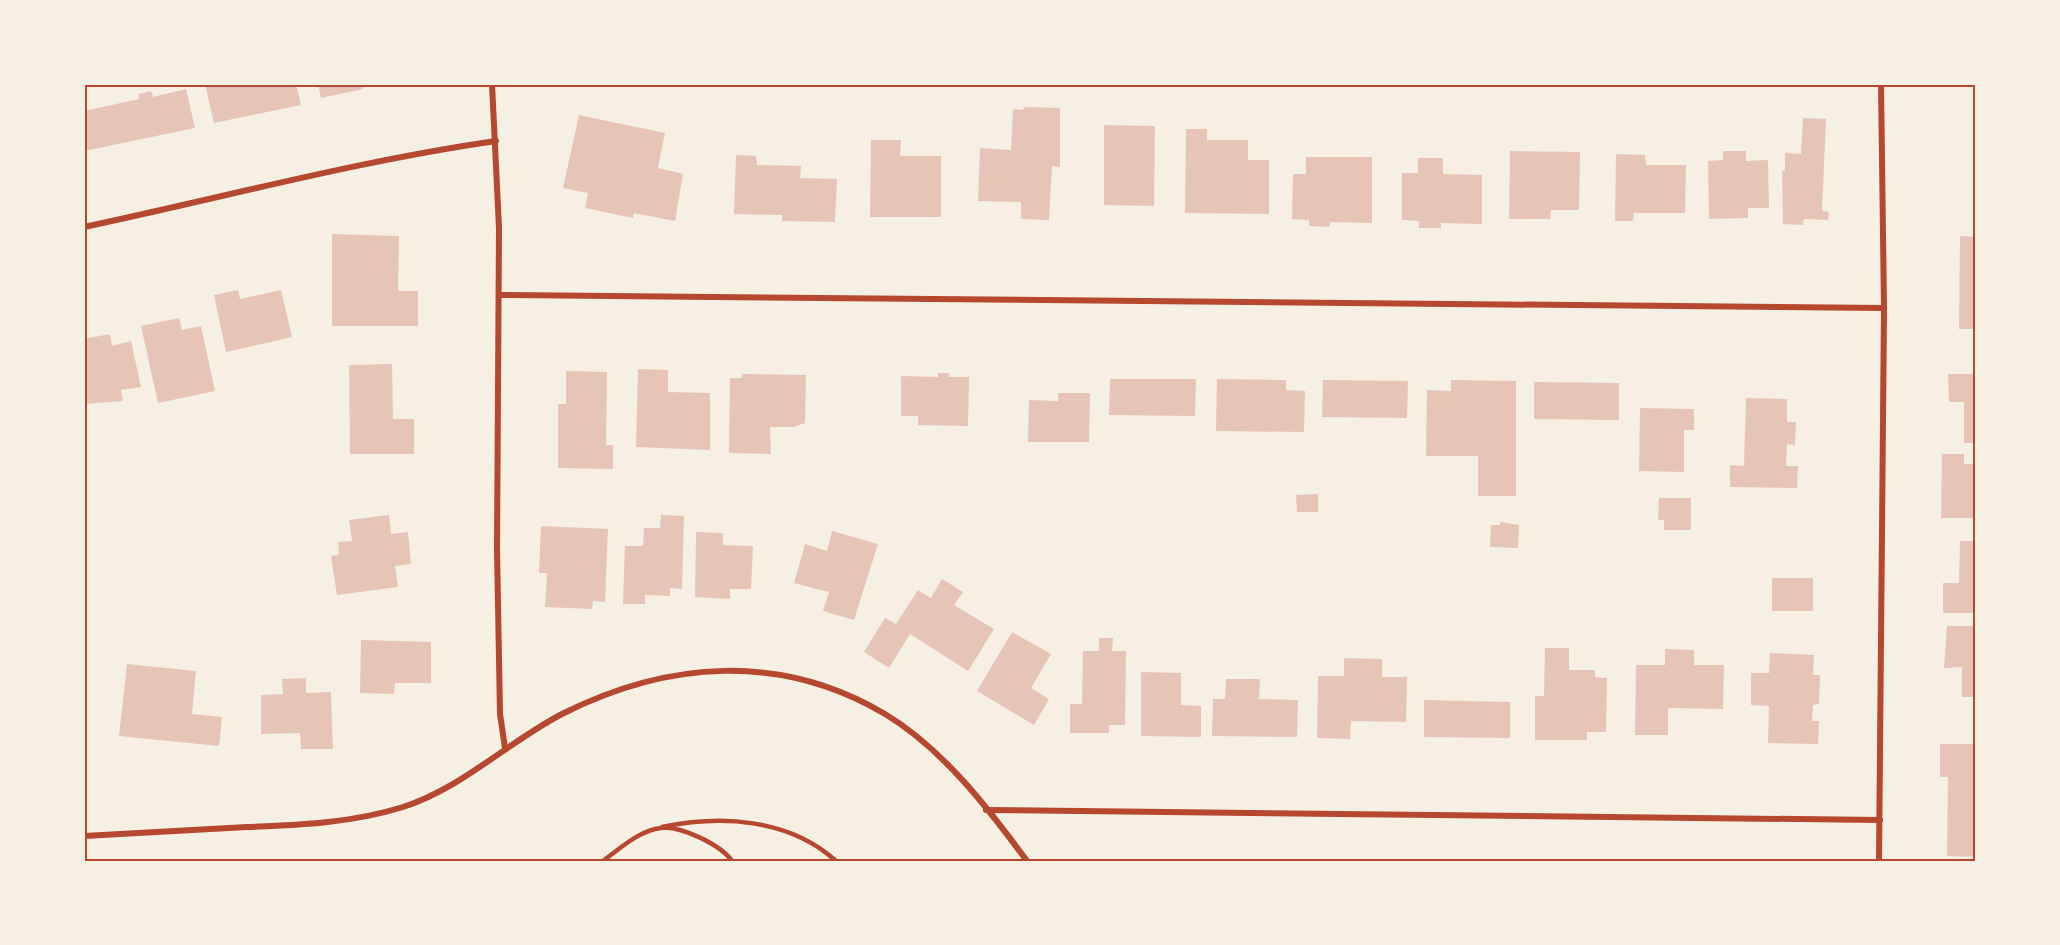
<svg xmlns="http://www.w3.org/2000/svg" width="2060" height="945" viewBox="0 0 2060 945" font-family="Roboto,sans-serif">
	<style>
		.building { fill: #e6c5b7 }
		.lines { fill: none; stroke-linecap: round; stroke-linejoin: round }
		.service { stroke: #b5482f; stroke-width: 4.5 }
		.minor { stroke: #b5482f; stroke-width: 6 }
		.neatline { fill: none; stroke: #b5482f; stroke-width: 2 }
	</style>
	<rect width="100%" height="100%" fill="#f6efe4"/>
	<g class="building">
		<path d="M205 84H296L301 105 214 123Z"/>
		<path d="M318 84H362L363 89 321 98Z"/>
		<path d="M186 89 195 128 84 151V111L139 99V94L151 91 153 97Z"/>
		<path d="M1024 107 1060 108V167L1052 166 1049 220 1021 219V202L978 201 980 148 1011 150 1013 109 1023 110Z"/>
		<path d="M579 115 665 133 658 168 683 174 675 221 634 213 633 218 585 208 588 193 563 188Z"/>
		<path d="M1803 118 1826 119 1822 211 1829 212 1828 220 1804 219 1803 225 1783 224 1782 171H1785V153L1801 154Z"/>
		<path d="M1104 125 1155 126 1154 206 1104 205Z"/>
		<path d="M1186 129H1207V140H1248V160H1269V214L1185 213Z"/>
		<path d="M871 140H901L900 156H941V217H870Z"/>
		<path d="M1510 151 1580 152 1579 210H1551L1550 219H1509Z"/>
		<path d="M1723 151H1746V161L1768 160 1769 208H1748V218L1709 219 1708 161 1723 160Z"/>
		<path d="M1616 154 1645 155 1646 165H1686L1685 213H1634L1633 221H1615Z"/>
		<path d="M736 155 756 156 757 165 801 166 800 178 837 179 835 222 782 221V215L734 214Z"/>
		<path d="M1306 157H1372V223L1330 222V227L1309 226V220L1292 219 1293 174H1306Z"/>
		<path d="M1418 158H1443V174L1482 175V224L1441 223V228H1419V221L1402 220V173H1418Z"/>
		<path d="M332 234 399 236 398 291H418V326H332Z"/>
		<path d="M1960 236 1976 237V329H1959Z"/>
		<path d="M238 290 240 299 281 290 292 337 226 352 214 295Z"/>
		<path d="M179 318 182 330 201 326 215 391 158 403 141 326Z"/>
		<path d="M110 334 112 346 131 341 141 387 121 390 123 401 85 404 84 339Z"/>
		<path d="M392 364 393 419H414V454H350L349 365Z"/>
		<path d="M638 369 668 370V392L710 393V450L636 447Z"/>
		<path d="M566 371 607 372 606 445H613V469L558 468V404H566Z"/>
		<path d="M938 373H949V377H969L968 426 918 425V416H901V376L938 377Z"/>
		<path d="M742 374 806 375 805 423 794 427H770L771 454 729 453 730 378H742Z"/>
		<path d="M1948 374H1976V443H1964V402H1949Z"/>
		<path d="M1110 379H1196L1195 416 1109 415Z"/>
		<path d="M1217 379 1286 380V390L1305 391 1304 432 1216 431Z"/>
		<path d="M1323 380 1408 381 1407 418 1322 417Z"/>
		<path d="M1451 380 1516 381V496H1478V456H1426L1427 390 1451 391Z"/>
		<path d="M1534 382 1619 383V420L1534 419Z"/>
		<path d="M1058 393H1090L1089 442H1028L1029 400 1058 401Z"/>
		<path d="M1746 398 1787 399V422H1796L1795 445 1787 444 1786 466H1798L1797 488 1730 487V465L1744 466Z"/>
		<path d="M1640 408 1694 409V430H1684V472L1639 471Z"/>
		<path d="M1942 454H1964V464H1976V518H1941Z"/>
		<path d="M1318 494V512H1297L1296 495Z"/>
		<path d="M1659 498H1691V530H1664V520H1658Z"/>
		<path d="M389 515 391 534 408 532 411 564 395 566 398 587 337 595 331 556 339 555 338 542 352 541 349 520Z"/>
		<path d="M661 515 684 516 682 589 670 588V596L645 595V604H623L625 546H643L644 528H660Z"/>
		<path d="M1500 522 1519 525 1518 548 1490 547 1491 525H1500Z"/>
		<path d="M541 526 608 529 605 602 593 601 592 609 545 607 547 573H539Z"/>
		<path d="M832 531 878 544 854 620 823 611 829 592 794 583 805 544 827 551Z"/>
		<path d="M696 532 723 533V545L753 546 751 589H730V599L695 597Z"/>
		<path d="M1960 541H1976V613H1943V583H1959Z"/>
		<rect x="1772" y="578" width="41" height="33"/>
		<path d="M942 579 963 592 954 605 994 629 968 671 910 634 889 668 864 652 885 618 896 624 918 590 931 598Z"/>
		<path d="M1947 626H1976V697H1962V667L1944 668Z"/>
		<path d="M1012 632 1051 654 1031 688 1049 699 1034 725 977 691Z"/>
		<path d="M1099 638H1113L1112 651H1126L1125 725H1109V733H1070V704H1082L1083 651H1099Z"/>
		<path d="M361 640 431 642V683H395L394 694 360 693Z"/>
		<path d="M1545 648H1569V670H1595V677L1607 678 1606 732H1587V740H1535V696H1544Z"/>
		<path d="M1665 649 1694 650V665H1724L1723 709 1668 708V735H1635L1636 665H1665Z"/>
		<path d="M1770 653 1814 655 1813 675H1820L1819 704 1813 705 1812 721H1819L1818 744 1768 743 1769 706 1751 705V673H1769Z"/>
		<path d="M1344 658 1382 659V677H1407L1406 722 1351 721 1350 739 1317 738 1318 676H1344Z"/>
		<path d="M127 664 196 671 192 714 222 717 219 746 119 736Z"/>
		<path d="M1141 672 1181 673V705L1201 706V737L1141 736Z"/>
		<path d="M306 678V693L331 692 333 749H301L300 733 261 734V695L283 694 282 679Z"/>
		<path d="M1226 679H1260L1259 699 1298 700 1297 737 1212 736 1213 699H1225Z"/>
		<path d="M1424 700 1510 702V738L1424 737Z"/>
		<path d="M1940 744H1976V857L1947 856 1948 777H1940Z"/>
	</g>
	<g class="lines">
		<g class="service">
			<path d="M662 827C720 815 789 818 836 861"/>
			<path d="M603 861C619 849 640 830 661 828 680 825 721 845 732 861"/>
		</g>
		<g class="minor">
			<path d="M492 84 499 228 497 550 500 714 505 748"/>
			<path d="M84 227C221 198 357 161 496 141"/>
			<path d="M499 295 1884 308"/>
			<path d="M986 810 1880 820"/>
			<path d="M84 836C138 833 193 830 247 827 300 825 352 823 403 807 462 788 508 742 562 714 667 661 781 652 885 714 942 748 988 808 1027 861"/>
			<path d="M1879 861 1884 308 1881 84"/>
		</g>
	</g>
	<rect width="2060" height="945" fill="none" stroke="#f6efe4" stroke-width="171"/>
	<rect x="86" y="86" width="1888" height="774" class="neatline"/>
</svg>
